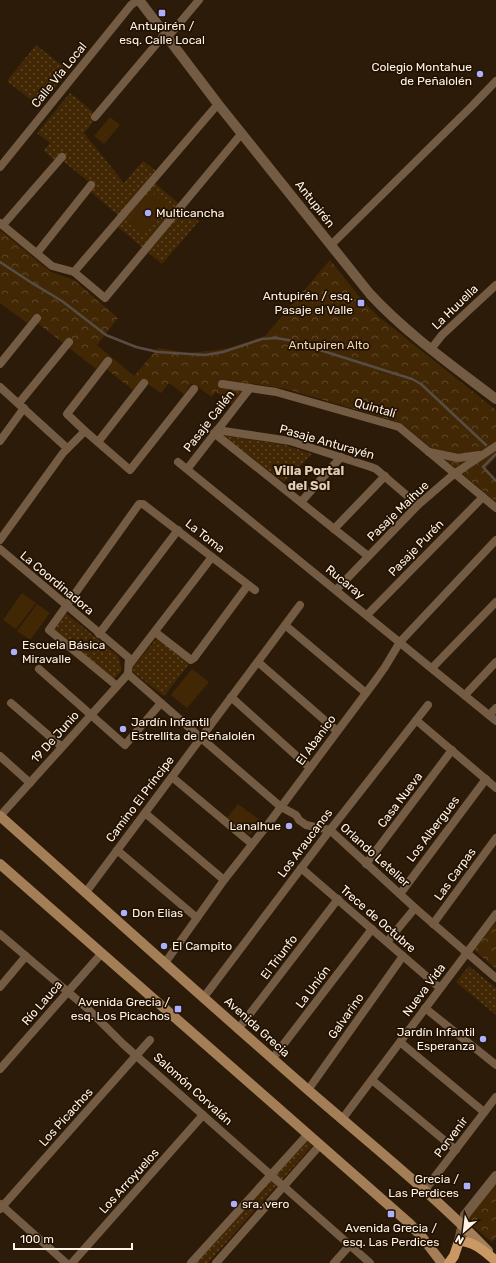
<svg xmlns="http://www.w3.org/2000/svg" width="496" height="1263" viewBox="0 0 496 1263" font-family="Rubik,sans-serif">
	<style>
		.grass { fill: url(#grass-dots) }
		.park { fill: url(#park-crowns) }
		.pitch { fill: #422705 }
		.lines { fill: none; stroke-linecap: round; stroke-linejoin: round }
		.stream { stroke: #594c45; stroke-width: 2.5 }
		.minor { stroke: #745c44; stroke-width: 8 }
		.tertiary { stroke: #745c44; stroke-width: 10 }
		.secondary { stroke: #a47e57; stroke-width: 10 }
		.primary { stroke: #c99865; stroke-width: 10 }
		.poi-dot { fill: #acaffb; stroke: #221202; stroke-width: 1.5 }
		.labels { text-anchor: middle; stroke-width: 3.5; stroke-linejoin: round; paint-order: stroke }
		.poi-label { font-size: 12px; fill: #fff3e7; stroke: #221202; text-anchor: end }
		.street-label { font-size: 12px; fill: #fff3e7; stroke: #221202 }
		.park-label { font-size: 12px; fill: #f4d5b6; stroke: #221202 }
		.neighbourhood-label { font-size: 13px; font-weight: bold; fill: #e4cdb6; stroke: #221202 }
	</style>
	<defs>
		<pattern id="grass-dots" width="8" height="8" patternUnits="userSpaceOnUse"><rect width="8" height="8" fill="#422705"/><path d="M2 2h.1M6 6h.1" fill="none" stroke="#5e4729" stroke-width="1.8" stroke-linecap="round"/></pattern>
		<pattern id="park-crowns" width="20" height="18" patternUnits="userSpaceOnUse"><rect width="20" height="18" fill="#422705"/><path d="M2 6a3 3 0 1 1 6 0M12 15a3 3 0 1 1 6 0" fill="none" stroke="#5e4729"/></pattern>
	</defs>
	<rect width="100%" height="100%" fill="#2c1b08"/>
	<g class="grass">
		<path d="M36 45 69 71 40 107 7 81Z"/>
		<path d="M70 93 98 116 84 133 124 183 143 161 156 171 150 179 199 221 162 264 117 226 122 218 91 192 94 186 58 157 54 160 44 150 50 143 37 133Z"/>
		<path d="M222 435 285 445 312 454 284 482Z"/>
		<path d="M66 613 118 656 122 670 113 680 52 630Z"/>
		<path d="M157 638 189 664 164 696 133 672 134 666Z"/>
		<path d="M469 966 496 988V1015L456 982Z"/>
		<path d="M305 1138 313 1145 208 1263H196Z"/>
	</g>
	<g class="park">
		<path d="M0 230 51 272 74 280 118 318 97 345 134 376 158 348 189 353 217 350 229 348 265 336 330 260 362 300 378 316 496 410V457L486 468 496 478V502L405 426 395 421 286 389 250 383 232 404 216 392 212 397 192 383 184 394 169 383 161 393 142 380 134 391 100 364 96 369 31 318 27 323 0 303Z"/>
		<path d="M496 922V969L474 950Z"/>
		<path d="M496 1184V1238L492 1242 466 1221Z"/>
	</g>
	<g class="pitch">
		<path d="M110 117 120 125 104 144 94 136Z"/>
		<path d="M152 192 167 205 144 234 128 220Z"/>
		<path d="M22 593 36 603 16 629 3 620Z"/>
		<path d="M37 604 50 613 30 640 17 631Z"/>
		<path d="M192 669 209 682 187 708 171 695Z"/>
		<path d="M238 804 261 821 250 835 227 818Z"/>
	</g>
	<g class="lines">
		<g class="stream">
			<path d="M0 262 32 283 62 301 106 335 136 347 158 352 205 355 223 352 262 339 276 338 288 340 412 379 421 384 486 445"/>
			<path d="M496 454 483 467 496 481"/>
		</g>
		<g class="minor">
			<path d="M167 38 199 0"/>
			<path d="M95 117 164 35"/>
			<path d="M0 167 131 5 138 0"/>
			<path d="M0 223 52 266 74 272 105 298 242 133"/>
			<path d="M3 225 62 157"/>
			<path d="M331 245 472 106 496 81"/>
			<path d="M37 253 91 185"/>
			<path d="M74 272 218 104"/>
			<path d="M431 349 442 335 496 285"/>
			<path d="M108 361 67 414 85 431 130 470 194 389"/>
			<path d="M0 364 37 318"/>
			<path d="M222 384 276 392 399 427 496 508"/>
			<path d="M0 387 67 448"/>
			<path d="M19 403 69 342"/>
			<path d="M217 430 290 441 371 467 376 469 418 505"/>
			<path d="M214 433 368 556"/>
			<path d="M0 441 24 408"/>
			<path d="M98 442 144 383"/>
			<path d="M429 452 458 458 479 455"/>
			<path d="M178 462 496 721"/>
			<path d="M188 468 250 388"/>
			<path d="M301 502 341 457"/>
			<path d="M334 529 385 476"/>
			<path d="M0 540 63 453 85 431"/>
			<path d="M0 549 129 658 128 674 201 738 281 807 296 815 299 820 306 825 330 830 415 908 496 978"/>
			<path d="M336 590 418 505 454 474 496 446"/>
			<path d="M367 615 483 497"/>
			<path d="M285 625 366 693"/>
			<path d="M155 632 191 660 194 658 248 585"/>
			<path d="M99 634 178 530"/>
			<path d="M258 662 337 731"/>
			<path d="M129 665 212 557"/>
			<path d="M432 668 496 602"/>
			<path d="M39 669 125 745 161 703"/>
			<path d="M117 686 49 630 139 504H143L255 590"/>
			<path d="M465 695 496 662"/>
			<path d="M231 697 310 768"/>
			<path d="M11 703 62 747"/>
			<path d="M489 715 496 708"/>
			<path d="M416 720 496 788"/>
			<path d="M0 756 30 783"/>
			<path d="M172 777 252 844"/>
			<path d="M145 813 224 880"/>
			<path d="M0 816 128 674"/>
			<path d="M117 850 197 918"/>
			<path d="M366 864 452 750"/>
			<path d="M301 868 440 988"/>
			<path d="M86 892 300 605"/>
			<path d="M400 894 486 779"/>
			<path d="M433 924 496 838"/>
			<path d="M0 934 88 1009 123 1044 370 1263"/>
			<path d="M387 942 415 908"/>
			<path d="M165 963 224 880 269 823 375 681 385 667 400 642 496 540"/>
			<path d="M0 987 26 956"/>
			<path d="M204 997 330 830 428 705"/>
			<path d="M425 1008 496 1065"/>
			<path d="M239 1028 338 899"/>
			<path d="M400 1042 484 1112"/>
			<path d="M273 1058 372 929"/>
			<path d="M0 1069 102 953"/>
			<path d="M372 1080 456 1150"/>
			<path d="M308 1090 403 956"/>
			<path d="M343 1118 496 914"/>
			<path d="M424 1191 496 1097"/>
			<path d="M0 1204 66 1263"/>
			<path d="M0 1209 150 1040"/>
			<path d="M72 1263 203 1115"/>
			<path d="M191 1263 308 1134"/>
			<path d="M216 1263 320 1145"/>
			<path d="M334 1263 350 1245"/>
		</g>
		<g class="tertiary">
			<path d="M139 0 218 104 370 294C407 334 453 366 496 399"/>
			<path d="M459 1241 465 1215 496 1176"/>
		</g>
		<g class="secondary">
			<path d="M0 816C102 907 204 999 307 1089 368 1142 432 1193 488 1251"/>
			<path d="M0 864 409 1223 422 1237 442 1263"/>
		</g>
		<path class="primary" d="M449 1263 454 1256 459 1241C474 1241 485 1252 496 1261"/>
	</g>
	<g class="poi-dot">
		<rect x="158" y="9" width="8" height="8" rx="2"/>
		<circle cx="480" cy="74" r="4"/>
		<circle cx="148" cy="213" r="4"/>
		<rect x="357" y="299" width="8" height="8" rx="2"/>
		<circle cx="14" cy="652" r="4"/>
		<circle cx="123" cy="729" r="4"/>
		<circle cx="289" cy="826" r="4"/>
		<circle cx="124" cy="913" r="4"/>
		<circle cx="164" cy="946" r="4"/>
		<rect x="174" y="1005" width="8" height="8" rx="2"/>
		<circle cx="483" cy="1039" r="4"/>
		<rect x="463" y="1182" width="8" height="8" rx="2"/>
		<circle cx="234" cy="1204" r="4"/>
		<rect x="387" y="1210" width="8" height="8" rx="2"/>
	</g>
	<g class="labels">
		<g class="poi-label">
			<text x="162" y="30" text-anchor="middle">Antupirén /<tspan x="162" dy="14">esq. Calle Local</tspan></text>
			<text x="472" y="71">Colegio Montahue<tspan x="472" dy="14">de Peñalolén</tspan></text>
			<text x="156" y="217" text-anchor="start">Multicancha</text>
			<text x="353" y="300">Antupirén / esq.<tspan x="353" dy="14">Pasaje el Valle</tspan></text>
			<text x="22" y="649" text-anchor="start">Escuela Básica<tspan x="22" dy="14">Miravalle</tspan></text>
			<text x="131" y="726" text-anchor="start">Jardín Infantil<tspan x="131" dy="14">Estrellita de Peñalolén</tspan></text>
			<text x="281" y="830">Lanalhue</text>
			<text x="132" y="917" text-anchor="start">Don Elias</text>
			<text x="172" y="950" text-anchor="start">El Campito</text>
			<text x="170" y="1006">Avenida Grecia /<tspan x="170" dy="14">esq. Los Picachos</tspan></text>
			<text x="475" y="1036">Jardín Infantil<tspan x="475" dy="14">Esperanza</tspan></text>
			<text x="459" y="1183">Grecia /<tspan x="459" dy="14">Las Perdices</tspan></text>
			<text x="242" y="1208" text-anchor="start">sra. vero</text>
			<text x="391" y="1232" text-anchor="middle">Avenida Grecia /<tspan x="391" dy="14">esq. Las Perdices</tspan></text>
		</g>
		<g class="street-label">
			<text transform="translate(59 75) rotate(-51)" y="4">Calle Vía Local</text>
			<text transform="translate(315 204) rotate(52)" y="4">Antupirén</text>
			<text transform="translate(455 307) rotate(-44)" y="4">La Huuella</text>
			<text transform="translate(375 408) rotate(16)" y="4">Quintalí</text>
			<text transform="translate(209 421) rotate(-52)" y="4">Pasaje Cailén</text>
			<text transform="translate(327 442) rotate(16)" y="4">Pasaje Anturayén</text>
			<text transform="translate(398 511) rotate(-44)" y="4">Pasaje Maihue</text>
			<text transform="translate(205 536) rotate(38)" y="4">La Toma</text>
			<text transform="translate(416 548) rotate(-46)" y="4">Pasaje Purén</text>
			<text transform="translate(345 582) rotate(39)" y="4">Rucaray</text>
			<text transform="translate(57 583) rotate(40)" y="4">La Coordinadora</text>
			<text transform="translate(55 737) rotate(-48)" y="4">19 De Junio</text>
			<text transform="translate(316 740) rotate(-54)" y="4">El Abanico</text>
			<text transform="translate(140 799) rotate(-53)" y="4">Camino El Príncipe</text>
			<text transform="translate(400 800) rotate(-53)" y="4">Casa Nueva</text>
			<text transform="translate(433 829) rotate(-53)" y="4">Los Albergues</text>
			<text transform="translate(305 843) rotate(-53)" y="4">Los Araucanos</text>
			<text transform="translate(375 855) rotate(42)" y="4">Orlando Letelier</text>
			<text transform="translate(455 874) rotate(-54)" y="4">Las Carpas</text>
			<text transform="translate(378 919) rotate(41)" y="4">Trece de Octubre</text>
			<text transform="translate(279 957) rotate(-53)" y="4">El Triunfo</text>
			<text transform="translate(313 987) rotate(-53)" y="4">La Unión</text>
			<text transform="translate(424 990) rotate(-53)" y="4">Nueva Vida</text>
			<text transform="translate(42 1003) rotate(-49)" y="4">Río Lauca</text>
			<text transform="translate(346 1016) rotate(-55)" y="4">Galvarino</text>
			<text transform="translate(257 1027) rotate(42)" y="4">Avenida Grecia</text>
			<text transform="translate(193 1089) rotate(42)" y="4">Salomón Corvalán</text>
			<text transform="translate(66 1117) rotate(-48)" y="4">Los Picachos</text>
			<text transform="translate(451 1137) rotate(-53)" y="4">Porvenir</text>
			<text transform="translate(129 1181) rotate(-48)" y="4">Los Arroyuelos</text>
		</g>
		<g class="park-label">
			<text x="329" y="349">Antupiren Alto</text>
		</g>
		<g class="neighbourhood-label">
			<text x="309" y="475">Villa Portal<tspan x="309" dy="15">del Sol</tspan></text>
		</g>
	</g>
	<g transform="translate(464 1231) rotate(208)" stroke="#221202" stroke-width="3" paint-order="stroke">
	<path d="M0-3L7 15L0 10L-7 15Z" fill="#fff3e7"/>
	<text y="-6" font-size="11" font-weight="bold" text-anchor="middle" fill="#fff3e7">N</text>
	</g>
	<path d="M14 1243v6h118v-6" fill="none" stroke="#fff3e7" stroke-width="2"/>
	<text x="20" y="1243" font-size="12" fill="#fff3e7" stroke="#221202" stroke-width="3" paint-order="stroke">100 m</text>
</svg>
